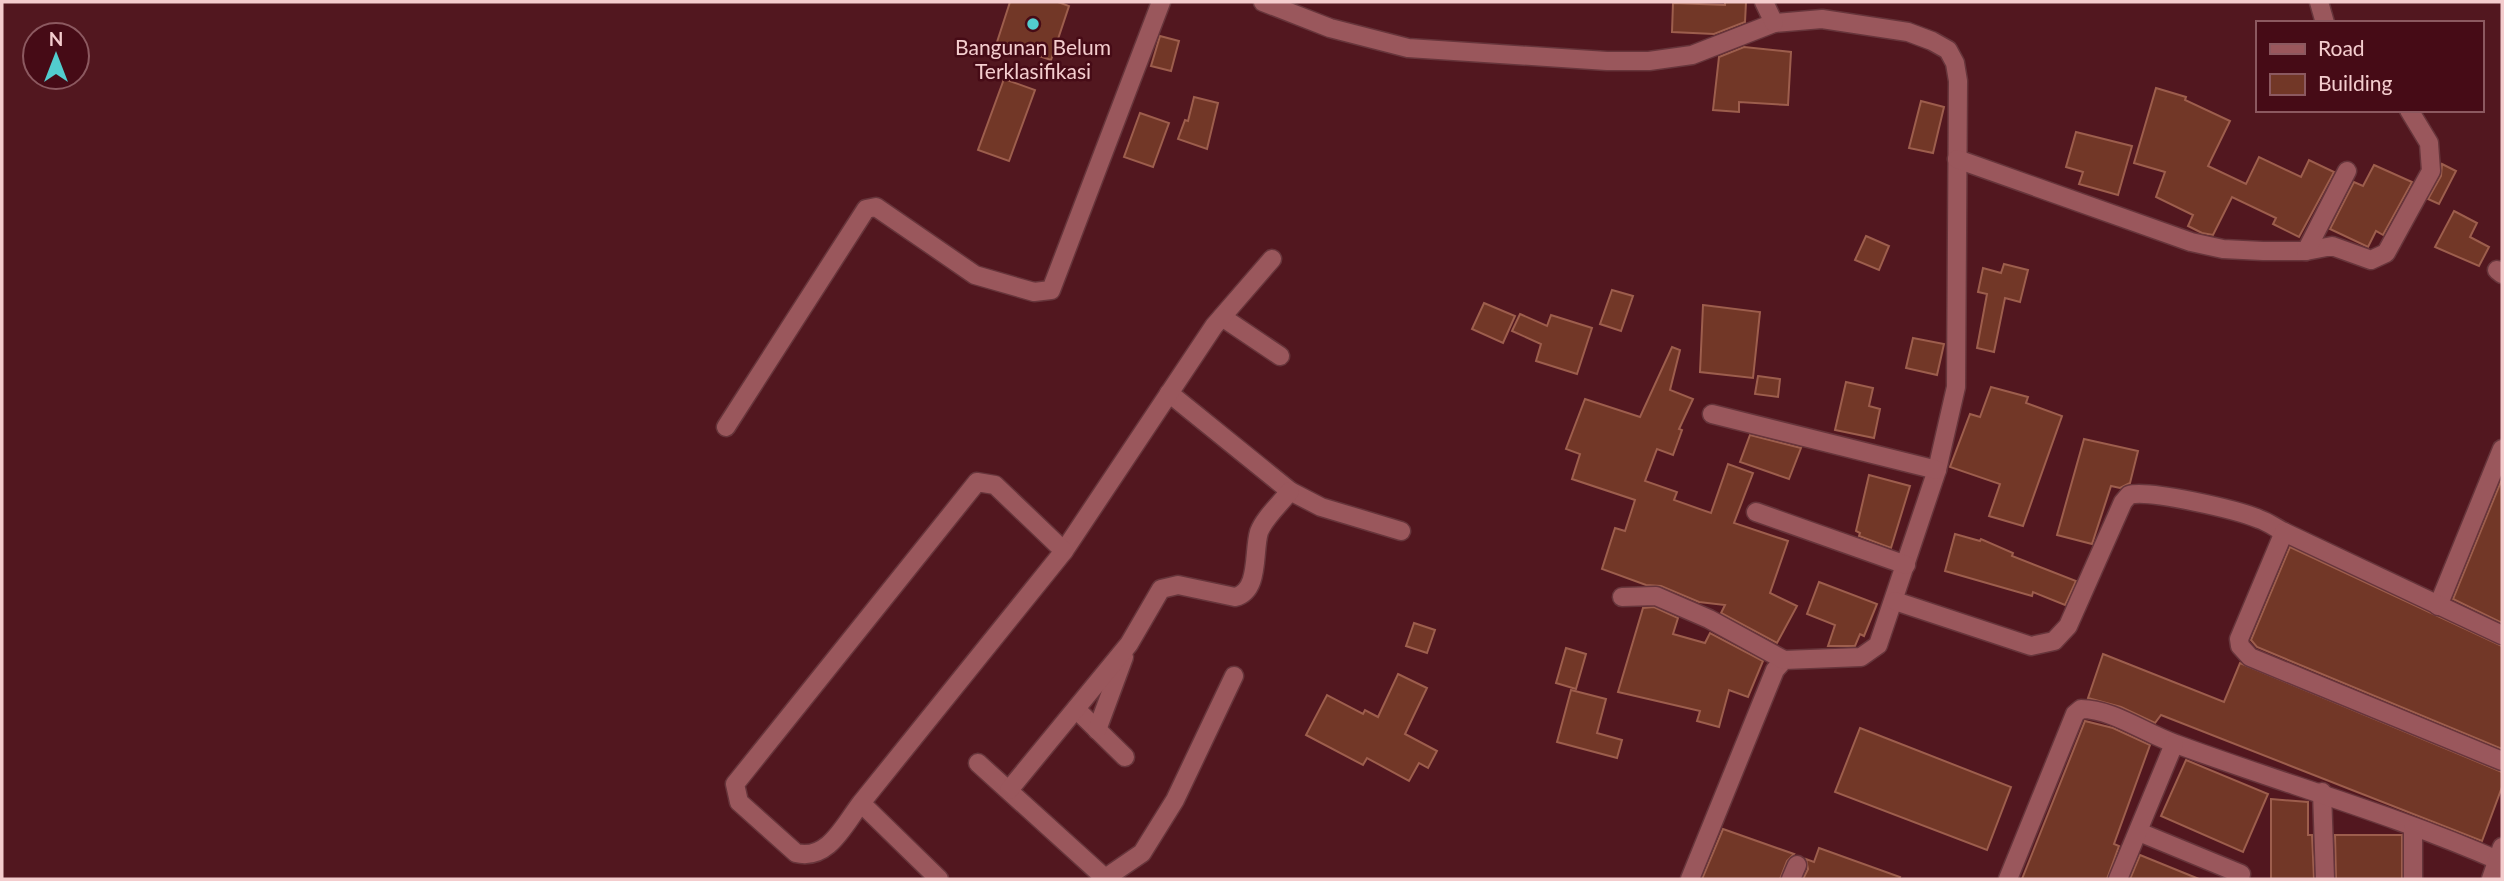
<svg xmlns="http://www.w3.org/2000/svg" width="2504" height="881" viewBox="0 0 2504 881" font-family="Lato,sans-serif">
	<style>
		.building { fill: #723727; stroke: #9d5e4d; stroke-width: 2 }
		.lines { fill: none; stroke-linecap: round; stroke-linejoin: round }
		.minor-casing { stroke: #67353b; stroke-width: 21 }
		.minor { stroke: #9a575c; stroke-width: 18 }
		.poi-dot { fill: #52cdce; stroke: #460b16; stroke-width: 2.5 }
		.labels { text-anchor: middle; stroke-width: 5; stroke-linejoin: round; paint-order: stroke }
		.poi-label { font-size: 21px; fill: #f4cdce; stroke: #460b16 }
	</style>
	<rect width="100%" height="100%" fill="#52171f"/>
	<g class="building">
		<path d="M1010 2H1058L1069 6 1051 60 997 42Z"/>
		<path d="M1725 2H1746L1745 22 1714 34 1672 32 1673 3 1725 5Z"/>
		<path d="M1160 36 1179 41 1171 71 1151 66Z"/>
		<path d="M1744 47 1791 52 1788 105 1739 102V112L1713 110 1719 57Z"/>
		<path d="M1004 79 1035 90 1009 161 978 150Z"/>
		<path d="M2156 88 2186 97 2185 100 2230 121 2208 166 2246 184 2259 157 2301 177 2309 160 2334 172 2299 237 2273 224 2276 218 2232 197 2213 235 2202 233 2188 226 2193 215 2156 197 2165 172 2134 163Z"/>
		<path d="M1194 97 1218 103 1207 149 1178 139 1185 120 1188 121Z"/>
		<path d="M1921 101 1944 107 1933 153 1909 148Z"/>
		<path d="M1140 113 1169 123 1153 167 1124 157Z"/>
		<path d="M2076 132 2132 146 2118 195 2079 184 2083 172 2066 167Z"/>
		<path d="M2442 164 2456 171 2439 204 2428 199 2441 176Z"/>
		<path d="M2374 165 2412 182 2383 235 2376 231 2368 247 2330 229 2354 182 2363 186Z"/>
		<path d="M2454 211 2477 223 2470 237 2489 247 2479 266 2435 247Z"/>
		<path d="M1866 236 1889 246 1879 270 1855 260Z"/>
		<path d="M2004 264 2028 270 2020 302 2005 298 1994 352 1977 348 1987 294 1978 292 1983 268 2001 273Z"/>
		<path d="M1612 290 1633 296 1621 331 1600 324Z"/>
		<path d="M1484 303 1515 316 1503 343 1472 329Z"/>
		<path d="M1703 305 1760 312 1753 378 1700 372Z"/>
		<path d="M1520 314 1547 326 1551 315 1592 328 1577 374 1536 361 1541 344 1512 331Z"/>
		<path d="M1913 338 1944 344 1937 375 1906 368Z"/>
		<path d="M1672 347 1680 350 1670 390 1693 399 1679 429 1682 430 1673 455 1657 449 1645 481 1677 492 1674 500 1711 513 1728 464 1753 473 1734 523 1788 541 1770 593 1797 606 1777 643 1721 613 1725 605 1699 602 1661 586 1646 585 1602 569 1615 528 1625 531 1635 500 1572 479 1580 454 1566 449 1585 399 1640 417Z"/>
		<path d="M1758 376 1780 379 1778 397 1755 394Z"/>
		<path d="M1846 382 1873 388 1869 406 1880 409 1874 438 1835 430Z"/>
		<path d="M1991 387 2028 397 2026 403 2062 416 2023 526 1989 516 2000 484 1950 467 1970 414 1980 417Z"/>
		<path d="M1750 435 1801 448 1789 479 1740 462Z"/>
		<path d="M2084 439 2138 451 2130 483 2120 488 2111 486 2092 544 2057 535Z"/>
		<path d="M1869 475 1910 486 1891 548 1859 536 1860 533 1856 531Z"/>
		<path d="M2502 479V623L2453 599Z"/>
		<path d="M1955 534 1980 541 1981 539 2013 553 2012 556 2076 581 2065 605 2033 592 2032 596 1945 571Z"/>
		<path d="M2290 547 2502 646V749L2257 647 2251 640Z"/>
		<path d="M1819 582 1877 604 1864 636 1860 634 1855 646H1828L1835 625 1807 614Z"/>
		<path d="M1654 607 1678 618 1673 634 1705 643 1710 633 1763 661 1748 697 1729 690 1719 727 1697 721 1700 711 1618 692 1643 608Z"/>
		<path d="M1414 623 1435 630 1427 653 1406 646Z"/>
		<path d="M1566 648 1586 654 1576 689 1556 683Z"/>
		<path d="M2103 654 2224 702 2240 663 2502 772V787L2482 841 2161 715 2155 723 2121 707 2088 698Z"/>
		<path d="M1398 674 1427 688 1405 734 1437 751 1428 768 1419 763 1409 781 1367 758 1363 765 1306 735 1327 695 1363 714 1365 710 1378 717Z"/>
		<path d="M1571 690 1606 699 1597 733 1622 740 1617 758 1557 742Z"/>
		<path d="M2085 721 2113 728 2150 745 2114 844 2119 846 2107 879H2022Z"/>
		<path d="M1860 728 2011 787 1987 850 1835 792Z"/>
		<path d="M2186 760 2268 794 2243 852 2161 816Z"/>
		<path d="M2271 799 2308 802V835H2312L2314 879H2271Z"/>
		<path d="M1723 829 1794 854 1787 861 1780 879H1702Z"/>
		<path d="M2335 835H2402V879H2336Z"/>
		<path d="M1819 848 1900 877 1899 879H1803L1808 869 1806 859 1814 862Z"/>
		<path d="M2140 855 2199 879H2130Z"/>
	</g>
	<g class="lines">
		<defs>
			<g id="minor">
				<path d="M1263 2 1330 28 1408 48 1607 61H1649L1692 55 1774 23 1822 19 1908 32 1932 41 1948 50 1955 63 1958 81 1956 387 1937 470 1878 645 1861 657 1784 660 1775 670 1690 879"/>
				<path d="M1764 2 1774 23"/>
				<path d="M2319 2 2325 23"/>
				<path d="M1957 159 2191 242 2223 249 2263 251H2306L2332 246 2371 260 2386 253 2431 171 2429 143 2409 110"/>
				<path d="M2306 251 2347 171"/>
				<path d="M2497 270 2502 274"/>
				<path d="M1222 317 1280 356"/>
				<path d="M1169 393 1290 491 1321 507 1401 531"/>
				<path d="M1712 414 1937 470"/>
				<path d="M726 427 866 209 876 207 975 275 1034 292 1051 290 1161 2"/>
				<path d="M1756 512 1906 565"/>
				<path d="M1064 551 1214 326 1272 259"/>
				<path d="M1622 597 1656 596 1709 619 1784 660"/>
				<path d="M1895 601 2031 646 2054 641 2068 626 2123 502 2129 495C2148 489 2238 510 2259 519 2268 522 2276 528 2284 532"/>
				<path d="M2438 606 2502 449"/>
				<path d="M2502 635 2284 532 2239 639 2240 646 2250 657 2502 761"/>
				<path d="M1076 709 1125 757"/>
				<path d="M1097 730 1124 657"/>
				<path d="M978 763 1106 879"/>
				<path d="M1009 790 1129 644 1161 589 1178 585 1235 597C1260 591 1253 552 1259 532 1264 518 1281 503 1290 491"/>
				<path d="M2322 792 2325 879"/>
				<path d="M861 803C844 825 828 861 796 853L739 802 735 784 977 482 995 485 1064 551 861 803 939 879"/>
				<path d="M2139 832 2241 874"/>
				<path d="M1107 877 1142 853 1175 800 1234 676"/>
				<path d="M1791 879 1797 865"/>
				<path d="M2008 879 2075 714 2081 709C2113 709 2146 734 2176 744 2284 784 2396 815 2502 862"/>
				<path d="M2118 879 2174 744"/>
				<path d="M2413 879V828"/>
				<path d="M2491 879 2502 847"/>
			</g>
		</defs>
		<use href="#minor" class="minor-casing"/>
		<use href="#minor" class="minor"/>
	</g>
	<circle class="poi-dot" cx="1033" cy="24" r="7"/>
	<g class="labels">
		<g class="poi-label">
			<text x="1033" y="55">Bangunan Belum<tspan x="1033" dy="24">Terklasifikasi</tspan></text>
		</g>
	</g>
	<rect width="2504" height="881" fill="none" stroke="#f4cdce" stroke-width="7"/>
	<rect x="2256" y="21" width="228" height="91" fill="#460b16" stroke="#8c5960" stroke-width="2"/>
	<rect x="2270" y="44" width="35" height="10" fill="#9a575c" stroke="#8c5960" stroke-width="2"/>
	<text x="2318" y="56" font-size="21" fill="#f4cdce">Road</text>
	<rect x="2270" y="74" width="35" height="21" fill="#723727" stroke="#8c5960" stroke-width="2"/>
	<text x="2318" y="91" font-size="21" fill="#f4cdce">Building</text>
	<g transform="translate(56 56)"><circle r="33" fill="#460b16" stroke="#8c5960" stroke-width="2"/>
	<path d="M0-5L12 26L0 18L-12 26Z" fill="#52cdce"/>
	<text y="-10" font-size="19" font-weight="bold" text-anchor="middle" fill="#f4cdce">N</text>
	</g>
</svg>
